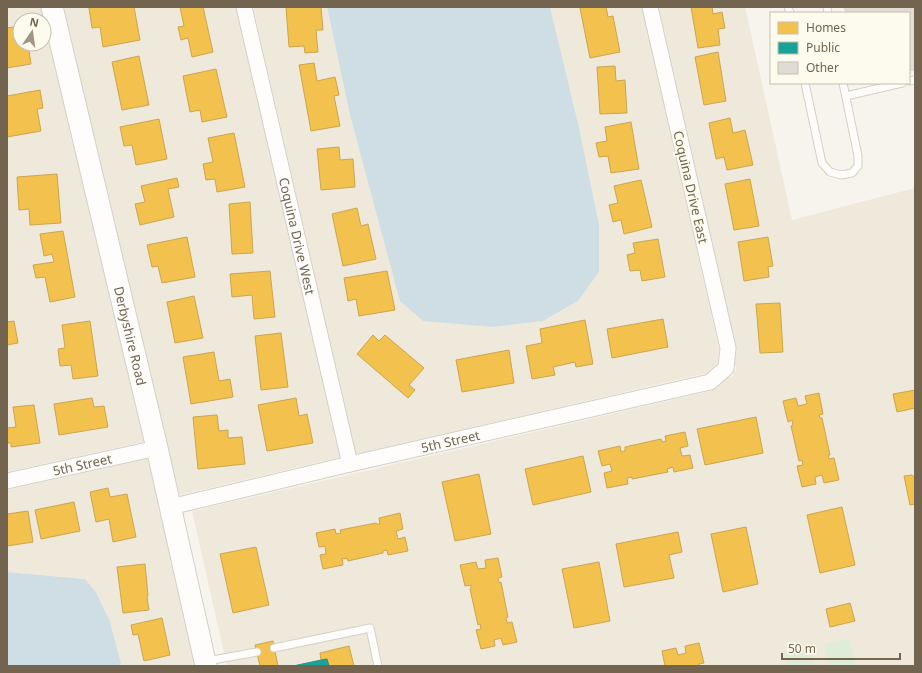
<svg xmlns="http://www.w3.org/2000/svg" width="922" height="673" viewBox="0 0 922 673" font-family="'Noto Sans',sans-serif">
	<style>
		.residential { fill: #eee9da; fill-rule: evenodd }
		.green { fill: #dfedd8 }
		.water { fill: #cfdee5 }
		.homes { fill: #f2c14e; stroke: #cca54e }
		.public { fill: #17a398; stroke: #329082 }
		.building { fill: #e1dcd3; stroke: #ded9cf }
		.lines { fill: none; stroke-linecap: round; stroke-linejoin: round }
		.lane-casing { stroke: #d3d0c7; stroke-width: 9 }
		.street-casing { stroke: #d3d0c7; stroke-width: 17 }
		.secondary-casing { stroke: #d4d0c7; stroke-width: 23 }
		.lane { stroke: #fefdfc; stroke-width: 7 }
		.street { stroke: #fefdfc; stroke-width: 15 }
		.secondary { stroke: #fefdfc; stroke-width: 21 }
		.labels { text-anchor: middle; stroke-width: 4; stroke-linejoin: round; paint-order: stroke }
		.street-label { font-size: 13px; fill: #72644e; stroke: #fdfbee }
	</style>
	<rect width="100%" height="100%" fill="#f6f4ec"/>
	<g class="residential">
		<path d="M7 7H44L146 441 7 472ZM20 20H44V44H20Z"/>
		<path d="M61 7H236L340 457 176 496Z"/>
		<path d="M253 7H327L350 115 493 327 543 321 578 301 599 272V224L578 123 550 7H642L719 349 718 363 707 373 356 454Z"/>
		<path d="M659 7H745L792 220 915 188V666H227L192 511 711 391 715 389 728 377H733V372L737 369 734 364 735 345Z"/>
		<path d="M150 458 198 666H120L121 663 110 622 96 592 85 579 7 572V490Z"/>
	</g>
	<g class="green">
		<path d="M850 639 856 666H829L824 644Z"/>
		<path d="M810 647 815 666H788L785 653Z"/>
	</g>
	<g class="water">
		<path d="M327 7H550L578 123 599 224V272L578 301 543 321 493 327 423 321 400 301 350 115Z"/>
		<path d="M7 572 85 579 96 592 110 622 121 663 120 666H7Z"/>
	</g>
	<g class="homes">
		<path d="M93 7H134L140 40 103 47 100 27 92 28 89 8Z"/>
		<path d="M180 7H203L213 52 192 57 188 38 181 40 178 27 184 26Z"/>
		<path d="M286 7H321L323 30H316L318 52 305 53 304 46 289 47Z"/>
		<path d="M586 7H606L608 17 613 16 620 52 590 58 580 8Z"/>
		<path d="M691 7H712L713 14 722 12 725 28 718 29 720 45 698 48Z"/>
		<path d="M20 26V44H28L31 64 7 68V28Z"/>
		<path d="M718 52 726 101 704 105 695 57Z"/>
		<path d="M139 56 149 105 122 110 112 62Z"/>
		<path d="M314 63 317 81 335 77 339 95 334 96 340 126 311 131 299 65Z"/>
		<path d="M615 66 616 81 625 80 627 113 600 114 597 67Z"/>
		<path d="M216 69 227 117 202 122 200 110 190 112 183 76Z"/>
		<path d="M40 90 43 108 37 109 41 131 7 137V96Z"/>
		<path d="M730 118 733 133 745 130 753 165 727 170 724 157 716 159 709 123Z"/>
		<path d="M159 119 167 159 136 165 132 145 124 146 120 127Z"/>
		<path d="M631 122 639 169 611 173 608 156 599 157 596 143 607 141 605 127Z"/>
		<path d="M234 133 245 187 217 192 215 179 206 180 203 164 213 162 208 138Z"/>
		<path d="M339 147 340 160 353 159 355 187 321 190 317 149Z"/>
		<path d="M57 174 61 223 30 225 29 209 19 210 17 177Z"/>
		<path d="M177 178 179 187 168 189 174 217 140 225 135 204 145 202 141 186Z"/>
		<path d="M750 179 759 226 734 230 725 184Z"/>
		<path d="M641 180 652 227 624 234 621 220 613 222 609 205 618 203 614 186Z"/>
		<path d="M250 202 253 253 232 254 229 204Z"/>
		<path d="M357 208 361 226 368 224 376 259 343 266 332 214Z"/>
		<path d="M63 231 75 297 50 302 45 277 36 278 33 265 54 262 52 254 44 256 40 234Z"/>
		<path d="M187 237 195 277 162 283 158 266 152 267 147 245Z"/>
		<path d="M768 237 773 266 768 267 769 277 744 281 738 242Z"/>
		<path d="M658 239 665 277 642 281 640 270 630 271 627 255 635 253 633 243Z"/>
		<path d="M270 271 275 317 254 319 252 295 232 297 230 274Z"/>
		<path d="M387 271 395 310 359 316 356 299 348 301 344 278Z"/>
		<path d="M194 296 203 338 175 343 167 302Z"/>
		<path d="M780 303 783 352 760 353 756 304Z"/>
		<path d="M663 319 668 347 612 358 607 329Z"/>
		<path d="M585 320 593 364 576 367 575 362 553 367 555 375 532 379 526 346 542 343 540 329Z"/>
		<path d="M14 321 18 343 7 345V322Z"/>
		<path d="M90 321 98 376 73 379 71 365 60 366 58 349 65 348 62 325Z"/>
		<path d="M281 333 288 387 261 390 255 336Z"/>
		<path d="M373 335 379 341 385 335 424 368 409 385 415 390 408 398 357 354Z"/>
		<path d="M509 350 514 383 462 392 456 360Z"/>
		<path d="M214 352 219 381 230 379 233 397 191 404 183 357Z"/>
		<path d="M915 390V408L897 412 893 394Z"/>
		<path d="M819 393 823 414 819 415 820 418H822L830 455H828L829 459 834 458 839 480 824 483 822 475 815 477 816 484 802 487 797 466 803 465 802 460 799 461 791 426 793 425 792 420 788 422 783 401 796 398 798 406 807 404 805 396Z"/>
		<path d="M92 398 94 407 104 406 108 427 59 435 54 404Z"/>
		<path d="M296 398 299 416 307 414 313 443 267 451 258 405Z"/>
		<path d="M34 405 40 443 11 447V443H7V428L16 427 13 407Z"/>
		<path d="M217 415 219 431 228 430V438L242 437 245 464 198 469 193 417Z"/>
		<path d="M756 417 763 453 705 465 697 429Z"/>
		<path d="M685 432 688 446 680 448 682 456 690 455 693 468 674 472 673 467 667 469 668 472 632 479V477L627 478 628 484 607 488 604 473 612 471 610 464 602 466 598 451 620 446 621 452 625 451V447L661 439 662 442 666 441 665 436Z"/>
		<path d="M583 456 591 492 533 505 525 469Z"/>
		<path d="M479 474 491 534 455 541 442 482Z"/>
		<path d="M912 475 915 478V504L910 505 904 476Z"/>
		<path d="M108 488 110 497 127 494 136 537 113 542 109 519 96 522 90 492Z"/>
		<path d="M74 502 80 531 41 539 35 510Z"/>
		<path d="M842 507 855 565 820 573 807 515Z"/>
		<path d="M28 511 33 542 7 546V514Z"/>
		<path d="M400 513 403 529 396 531 398 539 405 537 408 551 388 555 387 550 383 551V553L348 561 347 558 342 559 343 565 323 569 320 555 326 554 325 546 319 547 316 533 335 529 336 534 341 533 340 530 376 523 377 524H380L379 518Z"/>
		<path d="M746 527 758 584 723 592 711 534Z"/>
		<path d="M678 532 682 552 669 555 674 578 624 587 616 544Z"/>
		<path d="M256 547 269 605 233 613 220 554Z"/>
		<path d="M498 558 502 577 498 578 499 583 501 582 508 617 506 618 507 623 512 622 517 642 503 645 501 638 494 640 495 646 481 649 476 630 481 629 480 624 478 625 470 589 471 588V585L465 586 460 565 476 562 478 569 486 568 485 560Z"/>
		<path d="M599 562 610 621 574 628 562 569Z"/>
		<path d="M145 564 148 596 147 597 149 610 123 613 117 567Z"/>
		<path d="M850 603 855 621 830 627 826 609Z"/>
		<path d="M162 618 170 655 144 661 138 634 133 635 131 625Z"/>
		<path d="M273 641 278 666H260L255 645Z"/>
		<path d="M699 643 704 663 699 664V666H665L662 651 676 648 678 655 686 653 685 646Z"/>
		<path d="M349 646 354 666H329L327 659 321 660 320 653Z"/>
	</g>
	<path class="public" d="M327 659 329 666H293L321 660Z"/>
	<path class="building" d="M844 7H915V70L909 71V13H846Z"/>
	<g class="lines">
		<defs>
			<g id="lane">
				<path d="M788 7 790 13"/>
				<path d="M827 7 828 13"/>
				<path d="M909 81 915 80"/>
				<path d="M805 83 822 163 830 172 841 175 852 173 858 166V156L843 83"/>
				<path d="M846 96 902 83"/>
				<path d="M274 648 370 628 378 666"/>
				<path d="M207 661 257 652"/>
			</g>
			<g id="street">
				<path id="s1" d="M244 7 350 464"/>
				<path id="s2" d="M7 481 157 448"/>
				<path id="s3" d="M170 507 350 464 710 382 726 368 728 348 650 7"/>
			</g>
			<g id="secondary">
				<path id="s4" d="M52 7 157 448 206 666"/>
			</g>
		</defs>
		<use href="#lane" class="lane-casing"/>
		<use href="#street" class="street-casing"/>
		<use href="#secondary" class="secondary-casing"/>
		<use href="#lane" class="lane"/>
		<use href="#street" class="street"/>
		<use href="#secondary" class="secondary"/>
	</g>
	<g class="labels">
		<g class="street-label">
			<text transform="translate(691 187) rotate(77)" y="5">Coquina Drive East</text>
			<text dy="5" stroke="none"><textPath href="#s1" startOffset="235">Coquina Drive West</textPath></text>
			<text dy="5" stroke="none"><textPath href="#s4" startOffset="338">Derbyshire Road</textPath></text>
			<text dy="5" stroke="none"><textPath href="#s3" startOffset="288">5th Street</textPath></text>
			<text dy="5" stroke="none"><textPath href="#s2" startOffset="77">5th Street</textPath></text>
		</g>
	</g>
	<rect width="922" height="673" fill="none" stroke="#72644e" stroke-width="16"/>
	<rect x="770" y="12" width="140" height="72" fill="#fdfbee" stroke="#c5bfae"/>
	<rect x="778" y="22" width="20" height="12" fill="#f2c14e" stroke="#c5bfae"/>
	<text x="806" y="32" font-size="12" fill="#72644e">Homes</text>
	<rect x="778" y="42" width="20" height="12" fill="#17a398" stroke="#c5bfae"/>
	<text x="806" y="52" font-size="12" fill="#72644e">Public</text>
	<rect x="778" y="62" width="20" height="12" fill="#e1dcd3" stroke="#c5bfae"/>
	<text x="806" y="72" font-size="12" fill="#72644e">Other</text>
	<g transform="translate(32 32) rotate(13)"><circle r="19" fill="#fdfbee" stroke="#c5bfae"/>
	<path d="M0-3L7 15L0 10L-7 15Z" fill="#a09685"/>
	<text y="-6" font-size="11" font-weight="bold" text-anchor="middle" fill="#72644e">N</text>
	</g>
	<path d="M782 653v6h118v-6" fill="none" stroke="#72644e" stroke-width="2"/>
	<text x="788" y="653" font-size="12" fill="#72644e" stroke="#fdfbee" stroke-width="3" paint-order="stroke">50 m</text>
</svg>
